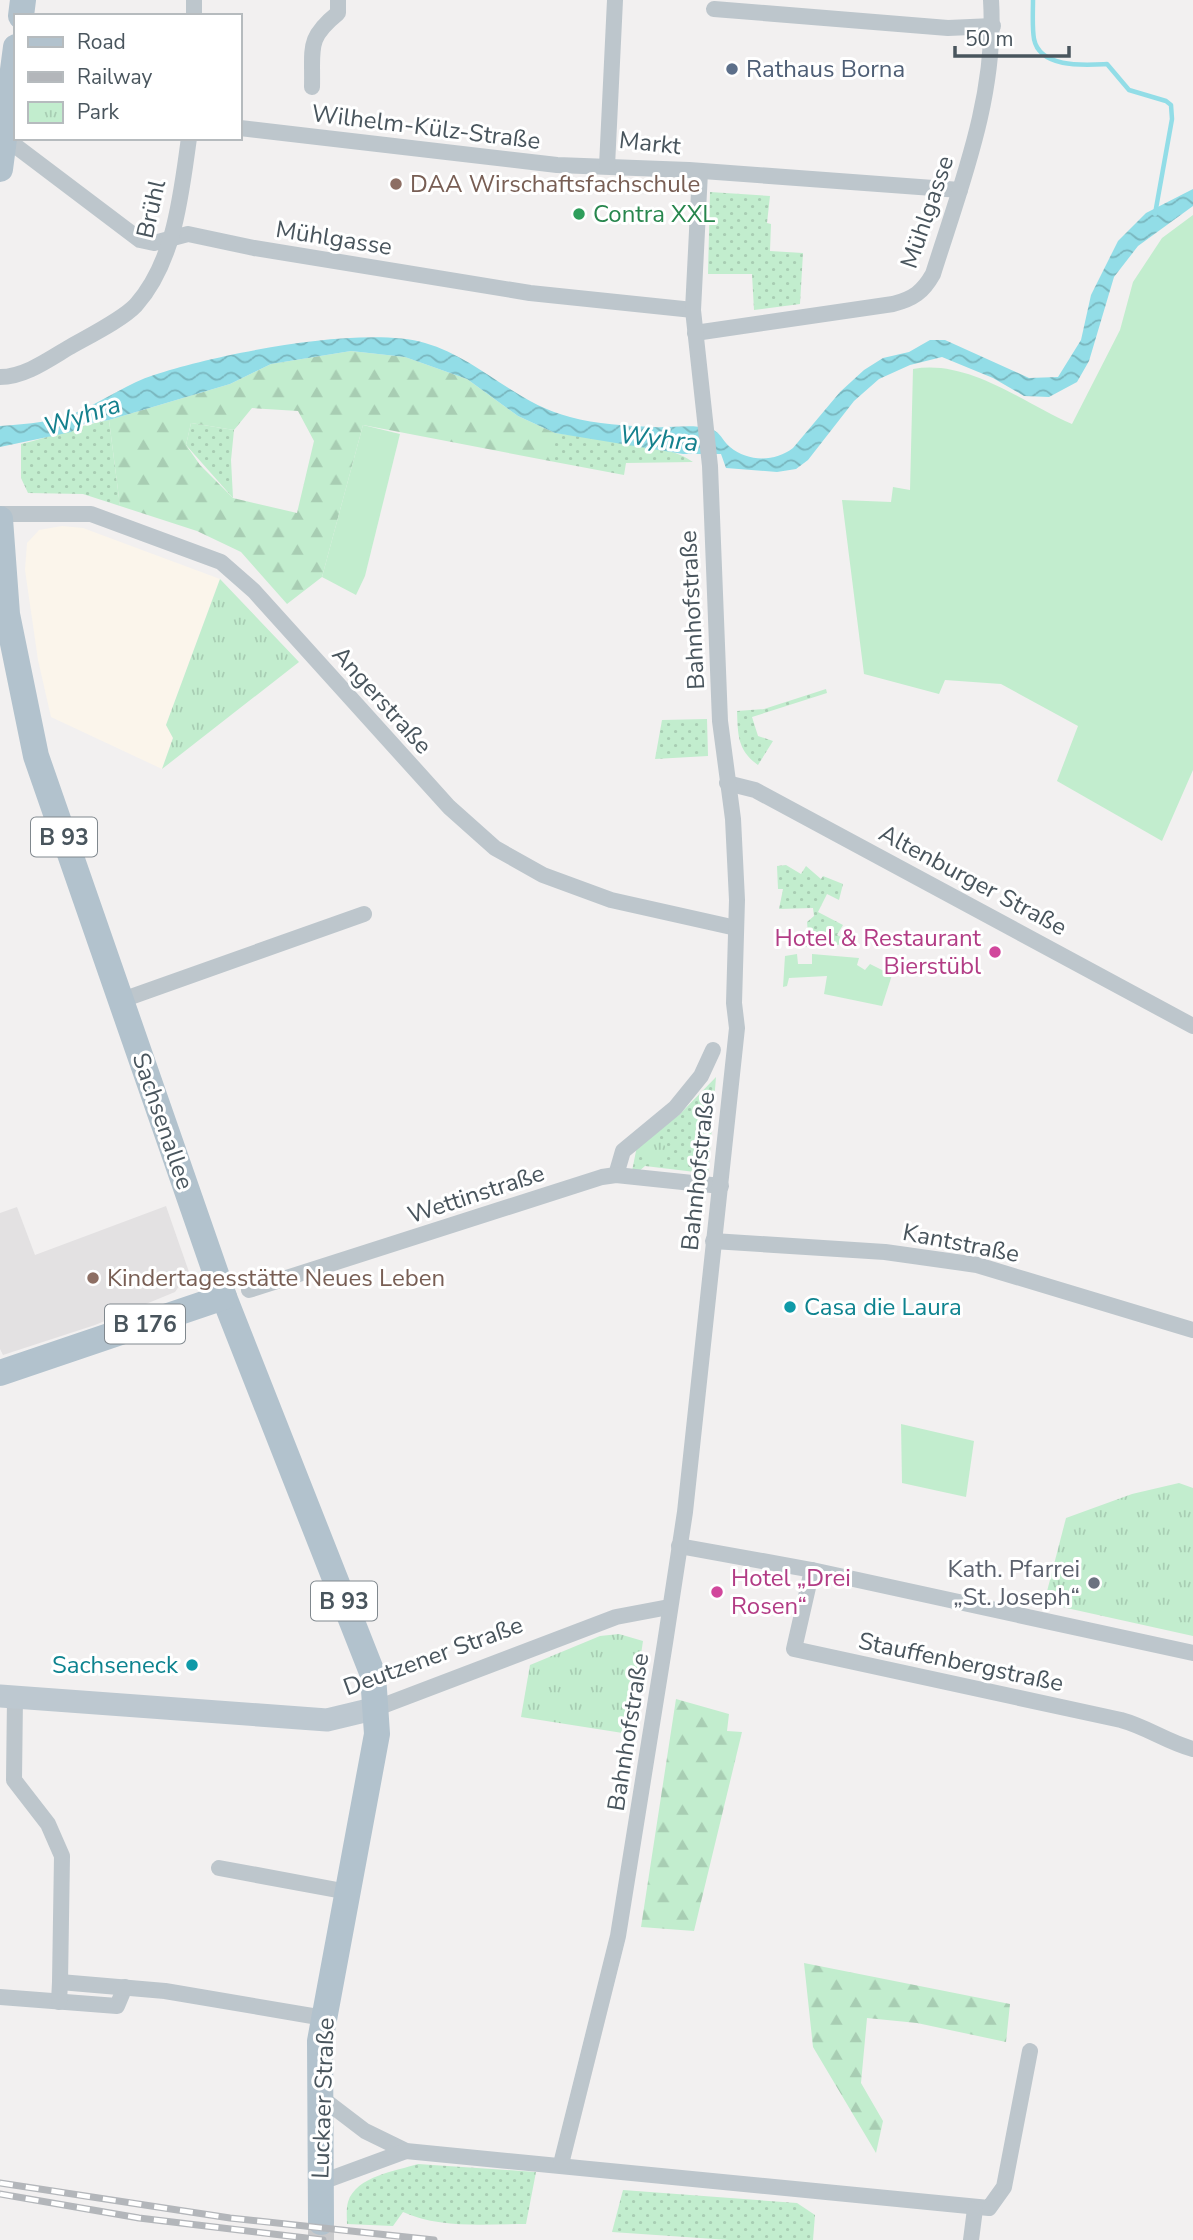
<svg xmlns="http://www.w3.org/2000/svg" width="1193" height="2240" viewBox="0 0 1193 2240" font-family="'Nunito Sans',sans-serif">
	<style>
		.commercial { fill: #fbf5eb }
		.education { fill: #e3e1e2 }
		.grass { fill: url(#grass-dots) }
		.forest { fill: url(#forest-firs); fill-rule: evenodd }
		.park { fill: url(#park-tufts) }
		.garden { fill: #c2edce }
		.water { fill: url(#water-waves) }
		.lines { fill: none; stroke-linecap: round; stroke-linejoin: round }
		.stream { stroke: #92dde7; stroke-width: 4.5 }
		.primary-tunnel { stroke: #c8c9cb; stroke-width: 26; stroke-dasharray: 26 13; stroke-linecap: butt }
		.minor { stroke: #bdc6cc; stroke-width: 16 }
		.secondary { stroke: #bdc8d0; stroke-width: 23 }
		.primary { stroke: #b2c2cd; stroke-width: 26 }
		.rail-casing { stroke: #b3b6ba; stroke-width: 7 }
		.rail { stroke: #fff; stroke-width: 4.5; stroke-dasharray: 13; stroke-linecap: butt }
		.service-dot { fill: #5c6f8a; stroke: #fff; stroke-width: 2.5 }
		.education-dot { fill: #8d6e63; stroke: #fff; stroke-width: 2.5 }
		.leisure-dot { fill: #2e9e5b; stroke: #fff; stroke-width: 2.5 }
		.hotel-dot { fill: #d1479c; stroke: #fff; stroke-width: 2.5 }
		.culture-dot { fill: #0f9aa8; stroke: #fff; stroke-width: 2.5 }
		.worship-dot { fill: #6b7280; stroke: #fff; stroke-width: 2.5 }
		.labels { text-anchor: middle; stroke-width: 6; stroke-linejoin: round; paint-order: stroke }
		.shield { fill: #fff; stroke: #80888e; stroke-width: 2 }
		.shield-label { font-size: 23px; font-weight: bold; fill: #49555d }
		.service-label { font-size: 24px; fill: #4e5e75; stroke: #fff; text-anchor: start }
		.street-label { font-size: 24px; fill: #49555d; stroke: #fff }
		.education-label { font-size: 24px; fill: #785e54; stroke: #fff; text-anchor: start }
		.leisure-label { font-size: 24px; fill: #27864d; stroke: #fff; text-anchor: start }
		.hotel-label { font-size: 24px; fill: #b23c85; stroke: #fff; text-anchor: end }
		.culture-label { font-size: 24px; fill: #0d838f; stroke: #fff; text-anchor: start }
		.worship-label { font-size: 24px; fill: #5b616d; stroke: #fff; text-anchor: end }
		.water-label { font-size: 26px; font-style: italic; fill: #14808d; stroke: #fff }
	</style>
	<defs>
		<pattern id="grass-dots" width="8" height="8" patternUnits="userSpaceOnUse" patternTransform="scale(1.75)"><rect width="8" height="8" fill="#c2edce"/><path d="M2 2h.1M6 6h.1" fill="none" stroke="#a8cdb3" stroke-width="1.8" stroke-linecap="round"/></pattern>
		<pattern id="forest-firs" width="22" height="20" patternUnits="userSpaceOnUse" patternTransform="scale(1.75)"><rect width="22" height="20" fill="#c2edce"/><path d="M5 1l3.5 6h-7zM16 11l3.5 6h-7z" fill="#a8cdb3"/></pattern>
		<pattern id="park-tufts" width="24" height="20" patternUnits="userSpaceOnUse" patternTransform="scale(1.75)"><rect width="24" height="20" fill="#c2edce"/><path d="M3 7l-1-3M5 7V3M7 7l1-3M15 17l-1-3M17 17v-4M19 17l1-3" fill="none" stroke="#a8cdb3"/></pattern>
		<pattern id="water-waves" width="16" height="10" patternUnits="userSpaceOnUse" patternTransform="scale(1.75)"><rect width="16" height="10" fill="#92dde7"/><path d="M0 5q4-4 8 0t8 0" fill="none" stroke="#79b6be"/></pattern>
	</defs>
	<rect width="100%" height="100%" fill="#f2f0f0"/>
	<path class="commercial" d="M62 526 83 528 220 579 166 725 173 738 162 769 51 717 38 660 25 570 27 543 39 530Z"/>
	<path class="education" d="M166 1206 189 1272 175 1292 95 1325 3 1355 0 1349V1213L17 1207 35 1255Z"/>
	<g class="grass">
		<path d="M710 192 770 196 767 223 771 224 770 251 803 253 800 304 754 310 752 274H708Z"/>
		<path d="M109 420 120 506 83 494 28 493 21 478V444C51 437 79 425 109 420Z"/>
		<path d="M191 423 234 430 231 460 233 498 186 445Z"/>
		<path d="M555 433C590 438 667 442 693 462L626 463 624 475 555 462Z"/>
		<path d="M826 689 827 693 752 717 758 736 773 741 758 765C737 750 738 734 737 711L764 709Z"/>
		<path d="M707 719 708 756 655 759 662 720Z"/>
		<path d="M786 865 801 874 806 866 821 879 823 876 843 884 839 900 827 894 818 912 843 925 837 935 849 941 835 946 797 947 809 944 807 922 814 916 813 908 779 909 783 889H778L777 866Z"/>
		<path d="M716 1077 708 1176 699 1178 695 1172 645 1166 638 1172 632 1171 637 1146 679 1115Z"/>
		<path d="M418 2164 536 2172 526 2224C486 2224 440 2229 403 2212L393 2226 347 2224C347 2218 346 2209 348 2202 356 2176 396 2171 418 2164Z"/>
		<path d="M623 2190 797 2203 815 2215 813 2240H729L612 2232Z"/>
	</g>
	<g class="forest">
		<path d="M351 351 405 357 467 379 518 416 555 433V462L363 425 322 577 287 604 241 552 197 531 120 506 109 420 230 384 271 364ZM252 408 298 411 314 441 297 513 233 498 200 465 186 445 191 423 234 430Z"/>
		<path d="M676 1699 729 1714 727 1731 742 1732 694 1931 641 1927Z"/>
		<path d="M804 1963 1010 2004 1006 2042 917 2023 867 2018 861 2083 883 2121 876 2153 813 2047Z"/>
	</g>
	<g class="park">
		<path d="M220 579 299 662 162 769 173 738 166 725Z"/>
		<circle cx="655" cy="1151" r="11"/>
		<path d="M1179 1483 1193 1488V1636L1044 1603 1066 1518 1132 1494Z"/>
		<path d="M619 1634 643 1641 629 1734 521 1717 530 1665 600 1636Z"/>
	</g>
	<g class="garden">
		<path d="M1193 215V770L1162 841 1057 781 1078 726 1001 684 945 680 939 694 864 674 842 500 891 502 893 487 910 490 913 369C969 359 1023 403 1072 424L1120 330 1133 282 1162 238Z"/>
		<path d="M363 425 400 434 365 576 356 595 322 577Z"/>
		<path d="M797 954 798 964H812V954L859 958 857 965 865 970 870 964 892 975 882 1006 824 994 827 976 789 978 787 986 783 987 785 956Z"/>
		<path d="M901 1424 974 1441 966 1497 902 1483Z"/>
	</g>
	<path class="water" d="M1193 189V206L1138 246 1114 277 1089 361 1077 382 1049 397 1024 396 993 378 942 357 910 365 879 379 854 401 808 460 796 469 777 472 726 468 721 454H683L555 433 518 416 467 379 405 357 351 351 271 364 230 384 109 420 84 424 71 432 0 447V426C28 424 57 422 82 410 106 399 129 383 154 375 217 354 362 325 425 343 478 358 516 404 570 417 596 424 627 426 654 427 671 428 690 424 707 428 720 430 721 439 730 447 748 462 775 462 793 448L840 392 864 370 883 358 909 352 930 340H945L1029 378 1058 377 1081 340 1091 295 1118 241 1146 213Z"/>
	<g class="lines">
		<path class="stream" d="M1033 0C1033 12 1032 27 1034 39 1040 69 1086 65 1107 64L1129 90 1166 101 1171 105 1172 119 1155 214"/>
		<path class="primary-tunnel" d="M321 2222V2240"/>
		<g class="minor">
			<path d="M714 9 948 28 993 26"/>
			<path d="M194 16V0"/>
			<path d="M312 87C313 48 306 39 338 13V0"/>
			<path d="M240 128 557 165 689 170 960 190"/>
			<path d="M1 135 140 240 154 243 188 234 254 248 530 293 693 310"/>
			<path d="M607 166 615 0"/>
			<path d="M695 333 893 304C913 299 923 292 933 274 961 185 997 95 991 0"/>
			<path d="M0 377C24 377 48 360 68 348 87 337 122 320 136 305 175 261 181 194 189 138"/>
			<path d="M0 514H91L221 562 254 591 449 807 495 848 543 875 611 900 736 928"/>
			<path d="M727 783 755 790 1193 1026"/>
			<path d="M122 1000 364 914"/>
			<path d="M616 1175 623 1151 675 1108 701 1076 713 1050"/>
			<path d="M713 1241 885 1252 977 1265 1193 1330"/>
			<path d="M249 1290 602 1177 616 1175 721 1186"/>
			<path d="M679 1546 812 1570 1193 1653"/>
			<path d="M812 1570 794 1649 1121 1720C1147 1727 1167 1742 1193 1749"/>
			<path d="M15 1697 14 1780 48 1824 62 1856 60 1982"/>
			<path d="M377 1708 616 1617 669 1607"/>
			<path d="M219 1868 348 1892"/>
			<path d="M0 1997 117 2006 125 1987"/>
			<path d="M59 2002 60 1982 165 1991 324 2018"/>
			<path d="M319 2100 327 2102 365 2131 406 2151 989 2208 1004 2187 1030 2051"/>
			<path d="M561 2164 618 1936 665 1643 685 1512 737 1028 734 1003 737 900 733 819 720 721 710 466 693 310 700 172"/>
			<path d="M319 2183 406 2151"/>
			<path d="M971 2240 975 2209"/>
		</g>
		<path class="secondary" d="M0 1696 327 1720 377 1708"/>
		<g class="primary">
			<path d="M21 16 23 0"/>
			<path d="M0 169 16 47"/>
			<path d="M0 519 7 614 36 756 224 1297 373 1675 377 1734 320 2041 321 2222"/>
			<path d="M0 1373 224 1297"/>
		</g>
		<defs>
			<g id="rail">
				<path d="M0 2183 230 2218 434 2240"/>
				<path d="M0 2194 139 2218 323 2240"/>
			</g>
		</defs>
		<use href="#rail" class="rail-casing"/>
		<use href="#rail" class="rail"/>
	</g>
	<circle class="service-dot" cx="732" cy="69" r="7"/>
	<g class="education-dot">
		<circle cx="396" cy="184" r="7"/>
		<circle cx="93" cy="1278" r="7"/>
	</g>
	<circle class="leisure-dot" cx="579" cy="214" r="7"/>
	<g class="hotel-dot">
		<circle cx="995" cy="952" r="7"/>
		<circle cx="717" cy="1592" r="7"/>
	</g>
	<g class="culture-dot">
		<circle cx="790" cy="1307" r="7"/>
		<circle cx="192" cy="1665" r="7"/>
	</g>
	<circle class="worship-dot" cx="1094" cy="1583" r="7"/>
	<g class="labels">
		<g class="shield">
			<rect x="31" y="817.5" width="66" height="39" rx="5"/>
			<rect x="105" y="1304.5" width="80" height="39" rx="5"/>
			<rect x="311" y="1581.5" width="66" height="39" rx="5"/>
		</g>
		<g class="shield-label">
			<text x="64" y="845">B 93</text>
			<text x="145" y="1332">B 176</text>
			<text x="344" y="1609">B 93</text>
		</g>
		<g class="service-label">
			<text x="746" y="77">Rathaus Borna</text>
		</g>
		<g class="street-label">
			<text transform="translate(426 127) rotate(7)" y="8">Wilhelm-Külz-Straße</text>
			<text transform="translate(650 143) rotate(6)" y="8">Markt</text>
			<text transform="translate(151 209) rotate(-77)" y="8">Brühl</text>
			<text transform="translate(927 212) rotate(-71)" y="8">Mühlgasse</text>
			<text transform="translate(334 238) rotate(9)" y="8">Mühlgasse</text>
			<text transform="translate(692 610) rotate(-93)" y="8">Bahnhofstraße</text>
			<text transform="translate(382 700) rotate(48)" y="8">Angerstraße</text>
			<text transform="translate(973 880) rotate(28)" y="8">Altenburger Straße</text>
			<text transform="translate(163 1121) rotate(71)" y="8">Sachsenallee</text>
			<text transform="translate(698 1171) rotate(-84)" y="8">Bahnhofstraße</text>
			<text transform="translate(476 1194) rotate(-18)" y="8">Wettinstraße</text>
			<text transform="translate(961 1243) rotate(11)" y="8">Kantstraße</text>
			<text transform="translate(433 1656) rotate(-20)" y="8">Deutzener Straße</text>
			<text transform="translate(961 1662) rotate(12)" y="8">Stauffenbergstraße</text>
			<text transform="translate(628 1732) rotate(-81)" y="8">Bahnhofstraße</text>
			<text transform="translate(323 2098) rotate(-88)" y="8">Luckaer Straße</text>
		</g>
		<g class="education-label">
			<text x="410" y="192">DAA Wirschaftsfachschule</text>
			<text x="107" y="1286">Kindertagesstätte Neues Leben</text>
		</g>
		<g class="leisure-label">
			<text x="593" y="222">Contra XXL</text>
		</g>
		<g class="hotel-label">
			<text x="981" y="946">Hotel &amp; Restaurant<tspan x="981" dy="28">Bierstübl</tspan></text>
			<text x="731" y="1586" text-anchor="start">Hotel „Drei<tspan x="731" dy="28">Rosen“</tspan></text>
		</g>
		<g class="culture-label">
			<text x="804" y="1315">Casa die Laura</text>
			<text x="178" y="1673" text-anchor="end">Sachseneck</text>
		</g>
		<g class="worship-label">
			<text x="1080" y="1577">Kath. Pfarrei<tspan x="1080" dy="28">„St. Joseph“</tspan></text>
		</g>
		<g class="water-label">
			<text transform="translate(82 415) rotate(-18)" y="9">Wyhra</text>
			<text transform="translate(659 438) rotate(6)" y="9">Wyhra</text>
		</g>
	</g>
	<rect x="14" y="14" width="228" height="126" fill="#ffffff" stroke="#b6bbbe" stroke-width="2"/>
	<rect x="28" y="37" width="35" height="10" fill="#b2c2cd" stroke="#b6bbbe" stroke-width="2"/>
	<text x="77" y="49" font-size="21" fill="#49555d">Road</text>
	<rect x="28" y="72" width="35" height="10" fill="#b3b6ba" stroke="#b6bbbe" stroke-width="2"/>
	<text x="77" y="84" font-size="21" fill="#49555d">Railway</text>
	<rect x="28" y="102" width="35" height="21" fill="url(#park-tufts)" stroke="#b6bbbe" stroke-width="2"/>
	<text x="77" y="119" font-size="21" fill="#49555d">Park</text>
	<path d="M955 46v10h114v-10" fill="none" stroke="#49555d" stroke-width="3.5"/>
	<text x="965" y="46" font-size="21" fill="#49555d" stroke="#ffffff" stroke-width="5" paint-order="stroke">50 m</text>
</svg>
